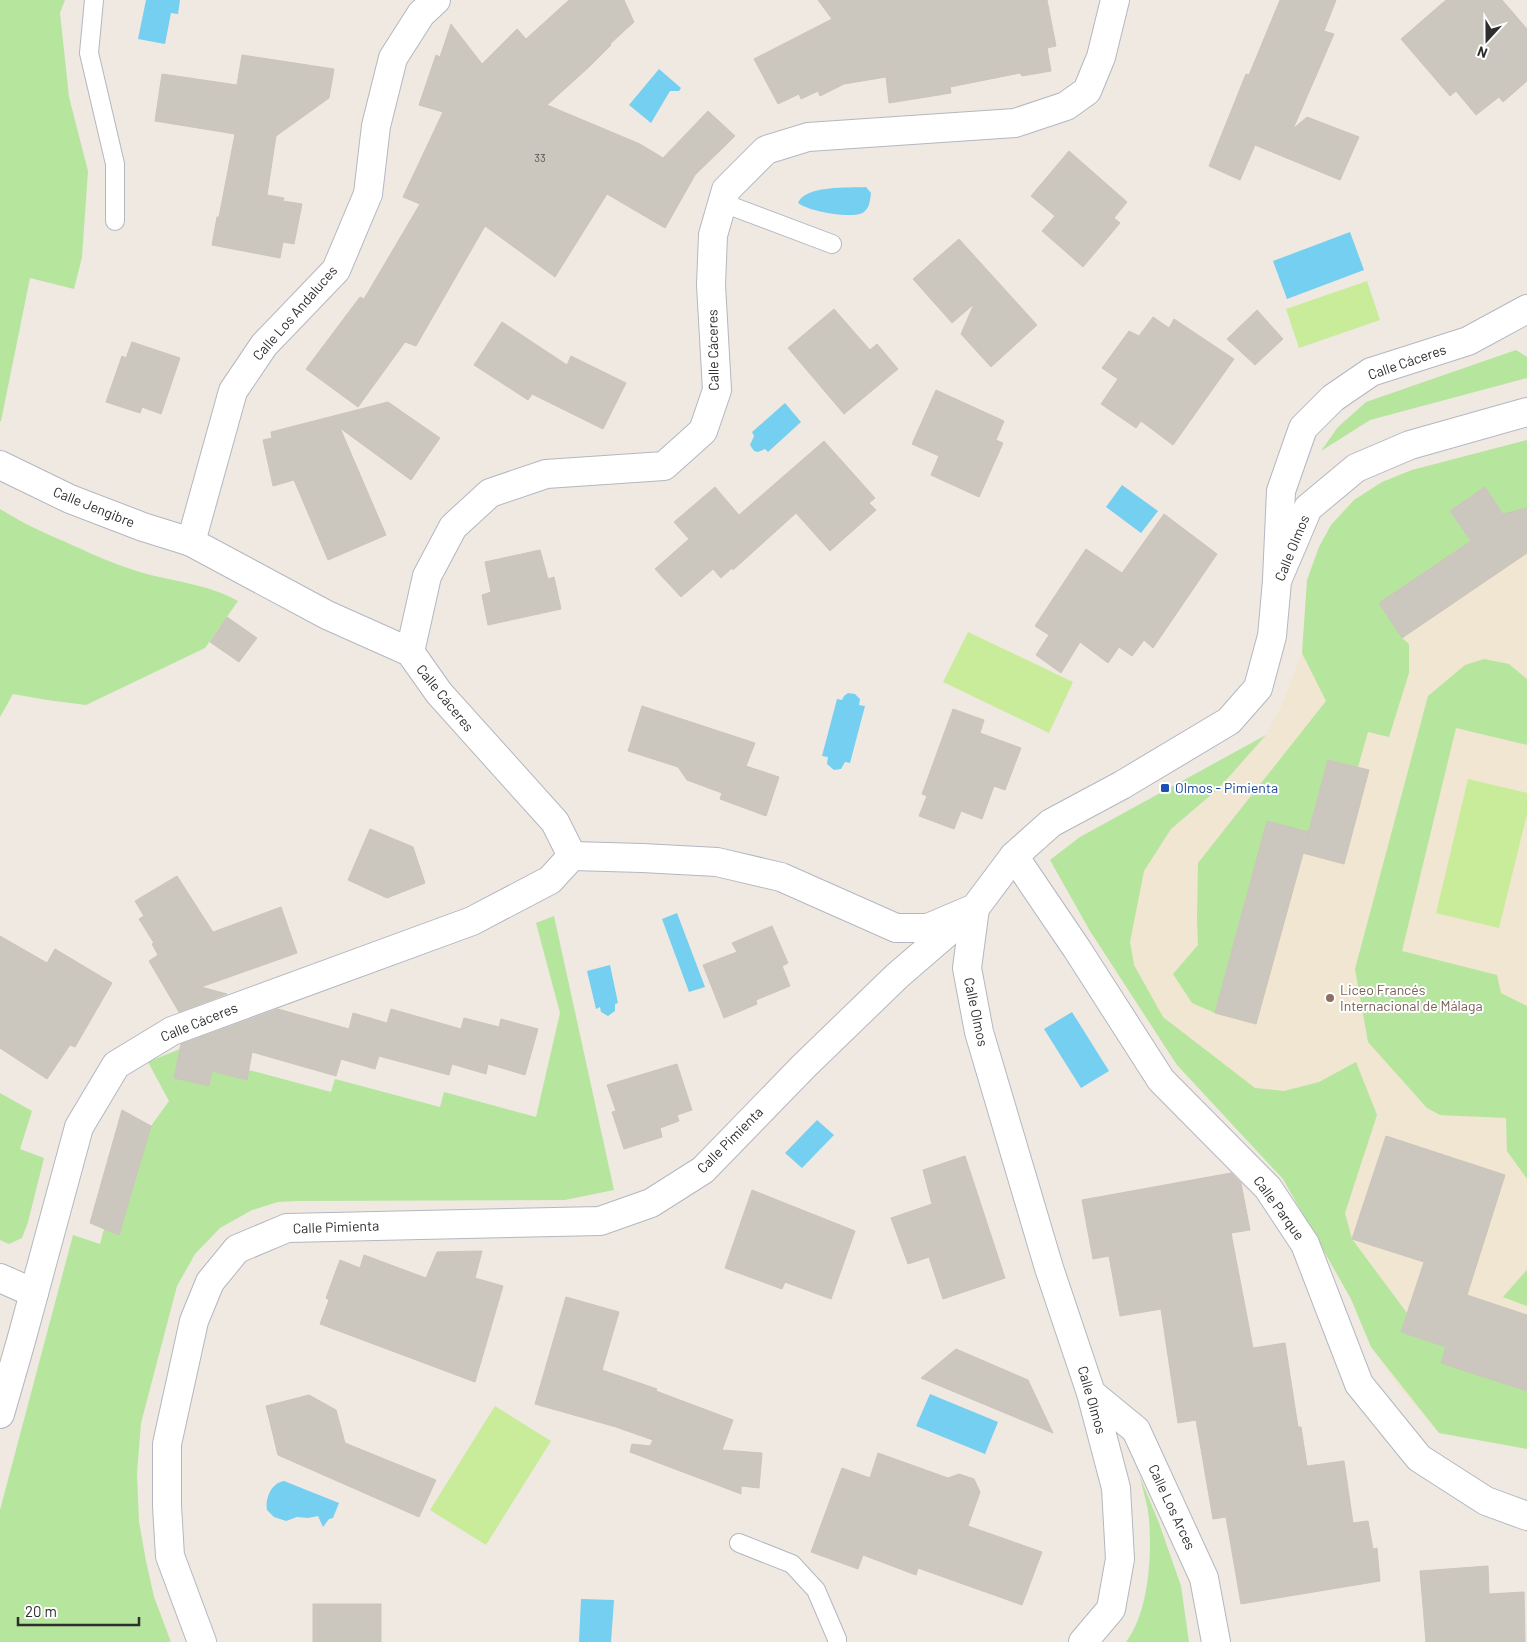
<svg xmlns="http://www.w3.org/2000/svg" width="1527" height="1642" viewBox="0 0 1527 1642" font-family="Barlow,sans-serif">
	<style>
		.education { fill: #f0e6d1 }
		.green { fill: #b6e59e }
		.pitch { fill: #c9ec9a }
		.water { fill: #75cff0 }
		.building { fill: #cbc7bf; stroke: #cbc5ba }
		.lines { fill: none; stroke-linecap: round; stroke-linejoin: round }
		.service-casing { stroke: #b4b7c1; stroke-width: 20 }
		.minor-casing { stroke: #b4b7c1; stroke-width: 30 }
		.tertiary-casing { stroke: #b4b7c1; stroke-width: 30 }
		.secondary-casing { stroke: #b4b7c1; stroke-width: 30 }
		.service { stroke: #fff; stroke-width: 18 }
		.minor { stroke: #fff; stroke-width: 28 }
		.tertiary { stroke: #fff; stroke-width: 28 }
		.secondary { stroke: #fff; stroke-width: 28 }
		.transit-dot { fill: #1a4fb4; stroke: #fff; stroke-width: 2 }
		.education-dot { fill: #8d6e63; stroke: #fff; stroke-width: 2 }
		.labels { text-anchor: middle; stroke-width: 4; stroke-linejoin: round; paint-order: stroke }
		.number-label { font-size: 11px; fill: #555452 }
		.street-label { font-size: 14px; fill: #2e2e2e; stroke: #fff }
		.transit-label { font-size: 14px; fill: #164399; stroke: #fff; text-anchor: start }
		.education-label { font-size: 14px; fill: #785e54; stroke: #fff; text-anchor: start }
	</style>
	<rect width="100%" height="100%" fill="#efe9e1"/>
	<path class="education" d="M1527 440V1449L1439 1433 1400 1388 1371 1347 1351 1299 1283 1179 1177 1065 1090 931 1050 860 1080 837 1266 735 1282 705 1302 653 1307 580 1319 547 1331 525 1354 500 1382 482 1412 470Z"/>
	<g class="green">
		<path d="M0 0H65L60 13 69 97 88 171 82 257 74 289 30 278 1 421H0Z"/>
		<path d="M1516 350 1527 357V378L1370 420 1321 451 1338 427 1366 402Z"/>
		<path d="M1527 440V508L1504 515 1485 487 1450 511 1471 541 1379 603 1402 638 1409 644V673L1389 737 1368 732 1358 767 1328 760 1309 832 1267 821 1215 1013 1192 1003 1173 974 1198 945 1197 920 1198 863 1326 701 1302 653 1307 580 1319 547 1331 525 1354 500 1382 482 1412 470Z"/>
		<path d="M0 509C22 523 47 534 72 545 96 556 121 567 147 574 177 582 210 585 238 601L205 648 86 705 47 700 13 694 0 717Z"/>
		<path d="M1484 659 1509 664 1527 679V745L1456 728 1402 951 1497 975 1501 993 1527 1006V1179L1507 1151 1506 1118 1440 1115 1427 1108 1368 1042 1355 969 1428 696 1465 665Z"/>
		<path d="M1266 735 1219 788 1171 829 1144 871 1130 942 1134 965 1163 1017 1255 1088 1284 1091 1319 1082 1356 1062 1377 1115 1345 1213 1352 1239 1407 1313 1401 1332 1446 1347 1527 1385V1449L1439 1433 1371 1347 1351 1299 1283 1179 1177 1065 1090 931 1050 860 1080 837Z"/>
		<path d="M554 916 614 1190 565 1200 297 1201 278 1202 252 1210 220 1228 195 1254 177 1286 141 1423 137 1473 139 1522 146 1561 154 1597 171 1642H0V1510L73 1235 100 1244 104 1229 119 1235 151 1126 169 1101 148 1062 180 1049 174 1078 209 1086 212 1071 247 1080 249 1070 331 1092 335 1079 440 1107 444 1092 536 1117 560 1013 536 923Z"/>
		<path d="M0 1093 32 1111 20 1149 44 1158 28 1222 22 1238 9 1244 0 1240Z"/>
		<path d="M1527 1270V1306L1503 1297 1525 1272Z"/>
		<path d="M1140 1477 1159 1523 1181 1586 1189 1642H1126C1149 1612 1152 1555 1149 1519 1148 1505 1143 1491 1140 1477Z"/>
	</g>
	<g class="pitch">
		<path d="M1367 281 1380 320 1299 348 1286 309Z"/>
		<path d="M968 632 1073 682 1049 733 943 682Z"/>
		<path d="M1468 779 1527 793V814L1499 928 1436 913Z"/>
		<path d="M495 1406 551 1441 486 1545 430 1510Z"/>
	</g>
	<g class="water">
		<path d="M146 0H180L178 14 171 13 165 44 138 39Z"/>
		<path d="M659 69 681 88 679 91H670L651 123 629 105Z"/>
		<path d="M866 187 871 193C870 200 870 207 864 212 853 220 808 211 798 203 805 185 849 188 866 187Z"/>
		<path d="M1350 232 1364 270 1287 299 1273 261Z"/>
		<path d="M785 403 801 422 768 452 765 449 758 452 754 451 750 445 754 436 752 432Z"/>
		<path d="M1122 485 1158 511 1141 533 1106 507Z"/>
		<path d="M848 693 855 694 860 699 859 705 865 706 850 763 845 762 841 769 834 770 827 764 828 757 822 756 837 699 842 700 844 696Z"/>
		<path d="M677 913 705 987 689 992 662 919Z"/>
		<path d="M610 965 618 1003 615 1004V1011L608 1016 601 1012 600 1007 596 1009 587 971Z"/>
		<path d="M1072 1012 1109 1071 1081 1088 1044 1029Z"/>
		<path d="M817 1120 834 1135 802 1168 785 1153Z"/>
		<path d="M930 1394 998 1422 985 1454 916 1426Z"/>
		<path d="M284 1481 339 1503 333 1518 329 1519 323 1527 318 1516 308 1518 297 1517 286 1521 274 1517 267 1510C265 1499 271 1483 284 1481Z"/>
		<path d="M581 1599 614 1600 611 1642H579Z"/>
	</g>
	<g class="building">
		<path d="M569 0H624L634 22 610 44 611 45 589 67 547 105 640 144 663 158 708 111 735 136 695 175 665 228 607 194 555 277 485 226 416 346 405 342 358 407 306 369 360 297 364 299 420 204 403 197 443 112 419 105 436 55 440 57 451 24 482 64 517 29 526 39Z"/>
		<path d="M818 0H1047L1056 46 1047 48 1051 71 1022 76 1020 73 950 87 951 93 889 103 886 77 844 84 820 96 818 91 801 99 799 94 778 104 754 59 832 19Z"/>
		<path d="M1280 0H1336L1324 31 1334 34 1293 129 1307 117 1359 137 1340 180 1255 145 1240 180 1209 166 1246 74 1249 75Z"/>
		<path d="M1446 0H1502L1527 29V81L1503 102 1499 97 1476 115 1456 91 1450 96 1401 39Z"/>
		<path d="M242 55 334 69 329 98 276 136 267 195 284 198 283 201 302 204 294 244 283 242 280 258 212 245 217 217H219L235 134 155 121 162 74 237 85Z"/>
		<path d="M1069 151 1127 202 1114 218 1120 223 1083 267 1042 231 1055 216 1031 196Z"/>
		<path d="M959 239 1037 325 991 367 961 334 974 304 952 323 913 279Z"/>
		<path d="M834 309 870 350 877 344 898 369 844 414 788 348Z"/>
		<path d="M1257 310 1283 339 1255 365 1227 339Z"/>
		<path d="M1153 317 1169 328 1174 319 1234 359 1173 445 1141 421 1136 428 1101 404 1118 379 1102 368 1129 331 1139 336Z"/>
		<path d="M502 322 567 365 571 356 626 383 603 429 532 394 528 400 474 365Z"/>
		<path d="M132 342 180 358 161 414 142 407 140 413 106 402 122 356 126 358Z"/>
		<path d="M936 390 1004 421 996 440 1003 443 979 497 931 475 939 456 912 444Z"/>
		<path d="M388 402 440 438 411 480 340 428 386 535 328 560 294 480 273 486 263 440 272 438 271 432Z"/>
		<path d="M824 441 875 498 869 503 876 510 830 551 796 513 733 570 732 568 721 578 713 569 681 597 655 569 689 539 674 522 715 487 739 515Z"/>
		<path d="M1485 487 1503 514 1527 508V553L1402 638 1379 603 1471 541 1450 511Z"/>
		<path d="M1164 514 1217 554 1153 648 1144 640 1132 656 1119 647 1108 663 1080 642 1061 673 1036 655 1049 635 1035 626 1086 549 1122 573Z"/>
		<path d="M540 550 548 579 554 577 561 609 488 625 482 595 491 592 485 562Z"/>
		<path d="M227 617 257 638 239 662 210 642Z"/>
		<path d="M642 706 755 743 746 766 779 777 766 816 720 799 722 793 687 780 678 767 628 751Z"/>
		<path d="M953 709 984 720 980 733 1021 748 1005 790 994 786 982 819 961 811 954 829 919 816 927 796 922 794Z"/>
		<path d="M1328 760 1369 770 1344 864 1303 853Z"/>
		<path d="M1267 821 1309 832 1256 1024 1215 1013Z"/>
		<path d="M370 829 413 847 425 883 387 898 348 880Z"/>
		<path d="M177 876 213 932 281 907 297 953 201 987 227 994 179 1012 149 961 158 955 152 944 154 943 139 919 144 916 135 901Z"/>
		<path d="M772 926 788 963 782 966 790 986 756 1000 757 1004 724 1018 703 965 737 952 732 943Z"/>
		<path d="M0 936 47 963 55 949 112 983 75 1047 70 1045 47 1079 0 1048Z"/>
		<path d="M278 1009 349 1029 353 1013 387 1023 391 1009 461 1029 464 1018 499 1027 501 1019 538 1029 525 1075 488 1064 486 1074 452 1064 449 1075 379 1056 375 1069 341 1059 336 1076 252 1052 247 1080 212 1071 209 1086 174 1078 181 1044Z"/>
		<path d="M677 1064 692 1110 677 1115 679 1121 660 1128 662 1137 624 1149 612 1112 616 1111 607 1085Z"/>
		<path d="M122 1110 151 1126 119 1235 90 1223Z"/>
		<path d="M1386 1136 1505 1175 1467 1295 1527 1315V1391L1441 1363 1446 1347 1401 1332 1424 1262 1352 1239Z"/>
		<path d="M965 1156 1005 1278 943 1299 929 1257 908 1264 891 1218 932 1204 923 1170Z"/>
		<path d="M1231 1173 1241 1183 1250 1230 1231 1233 1253 1348 1285 1343 1298 1427H1301L1307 1466 1344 1461 1353 1523 1368 1521 1373 1549 1377 1548 1380 1581 1241 1604 1226 1517 1213 1519 1196 1420 1178 1423 1161 1309 1120 1316 1109 1256 1093 1259 1082 1200Z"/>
		<path d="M752 1190 855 1231 831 1299 785 1282 782 1289 725 1268Z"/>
		<path d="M482 1251 475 1278 503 1286 475 1382 320 1324 329 1300 326 1298 340 1260 360 1268 364 1255 426 1278 437 1252Z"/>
		<path d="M566 1297 619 1312 602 1370 657 1389 656 1391 733 1420 722 1450 762 1453 759 1488 741 1486V1494L630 1452 632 1444 650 1446 653 1440 616 1427 535 1404Z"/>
		<path d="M956 1349 1028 1380 1053 1433 921 1378Z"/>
		<path d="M309 1395 336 1410 345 1443 436 1480 419 1517 278 1455 266 1406Z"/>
		<path d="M878 1453 948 1478 959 1474 974 1479 980 1492 968 1526 1042 1552 1022 1605 918 1568 916 1575 863 1555 858 1569 811 1552 842 1468 870 1478Z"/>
		<path d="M1488 1566 1489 1594 1524 1592 1525 1642H1426L1420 1571Z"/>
		<rect x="313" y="1604" width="68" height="38"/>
	</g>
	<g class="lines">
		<defs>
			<g id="service">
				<path d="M94 0 89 53 115 164V221"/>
				<path d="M723 203 832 244"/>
				<path d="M739 1543 792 1564 816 1590 837 1639V1642"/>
			</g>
			<g id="minor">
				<path d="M1277 579 1281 491 1303 428 1333 398 1371 372 1468 341 1527 309"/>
				<path d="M410 652 427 576 453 527 490 493 546 474 664 466 703 431 717 390 711 285 713 235 726 190 766 150 808 137 1015 123 1066 106 1087 91 1101 57 1115 0"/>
				<path d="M1014 856 1077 949 1161 1080 1268 1188 1305 1244 1359 1384 1419 1458 1486 1501 1527 1516"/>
				<path d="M0 1278 34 1293"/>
				<path d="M1091 1393 1136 1430 1204 1578 1216 1642"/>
				<path d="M202 1642 170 1556 167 1506V1444L194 1321 210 1282 237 1249 287 1228 600 1221 651 1203 703 1170 804 1066 897 976 970 913"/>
			</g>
			<path id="tertiary" d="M975 908 967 968 979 1032 1049 1268 1091 1393 1116 1488 1120 1559 1111 1609 1083 1642"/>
			<g id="secondary">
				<path d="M0 465 70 499 143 527 191 542 327 615 410 652 439 693 555 822 572 856"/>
				<path d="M191 542 233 391 264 345 336 270 368 194 376 126 393 58 421 14 436 0"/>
				<path d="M572 856 642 858 717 862 781 877 896 928H928L975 908 1014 856 1051 823 1122 785 1229 721 1258 688 1272 636 1277 581 1308 508 1356 468 1410 445 1527 412"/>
				<path d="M0 1414 21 1341 79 1127 116 1065 172 1031 472 921 550 880 572 856"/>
			</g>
		</defs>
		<use href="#service" class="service-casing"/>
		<use href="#minor" class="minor-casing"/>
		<use href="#tertiary" class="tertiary-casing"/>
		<use href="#secondary" class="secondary-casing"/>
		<use href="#service" class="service"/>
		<use href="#minor" class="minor"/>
		<use href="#tertiary" class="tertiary"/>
		<use href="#secondary" class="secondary"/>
	</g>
	<rect class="transit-dot" x="1160" y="783" width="10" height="10" rx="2.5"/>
	<circle class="education-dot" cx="1330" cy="998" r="5"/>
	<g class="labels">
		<g class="number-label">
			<text x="540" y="162">33</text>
		</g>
		<g class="street-label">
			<text transform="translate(295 313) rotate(-49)" y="5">Calle Los Andaluces</text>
			<text transform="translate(713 350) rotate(-91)" y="5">Calle Cáceres</text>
			<text transform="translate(1407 362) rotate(-19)" y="5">Calle Cáceres</text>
			<text transform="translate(94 507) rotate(22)" y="5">Calle Jengibre</text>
			<text transform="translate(1292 548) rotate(-68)" y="5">Calle Olmos</text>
			<text transform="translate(445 698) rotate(51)" y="5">Calle Cáceres</text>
			<text transform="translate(976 1012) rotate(78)" y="5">Calle Olmos</text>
			<text transform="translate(199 1022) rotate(-22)" y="5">Calle Cáceres</text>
			<text transform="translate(730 1140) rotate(-45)" y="5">Calle Pimienta</text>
			<text transform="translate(1279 1208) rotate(54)" y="5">Calle Parque</text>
			<text transform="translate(336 1227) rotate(-2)" y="5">Calle Pimienta</text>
			<text transform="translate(1092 1400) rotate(74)" y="5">Calle Olmos</text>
			<text transform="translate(1172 1507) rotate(65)" y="5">Calle Los Arces</text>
		</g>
		<g class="transit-label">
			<text x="1175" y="793">Olmos - Pimienta</text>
		</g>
		<g class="education-label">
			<text x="1340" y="995">Liceo Francés<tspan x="1340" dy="16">Internacional de Málaga</tspan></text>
		</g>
	</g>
	<g transform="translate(1487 40) rotate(201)" stroke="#ffffff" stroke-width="4" paint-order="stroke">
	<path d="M0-4L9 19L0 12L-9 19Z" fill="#2e2e2e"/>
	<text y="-8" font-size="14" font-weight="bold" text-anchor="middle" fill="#2e2e2e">N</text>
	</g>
	<path d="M18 1617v8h121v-8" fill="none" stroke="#2e2e2e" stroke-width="2.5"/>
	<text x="25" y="1617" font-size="15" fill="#2e2e2e" stroke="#ffffff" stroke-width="4" paint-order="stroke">20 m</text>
</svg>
